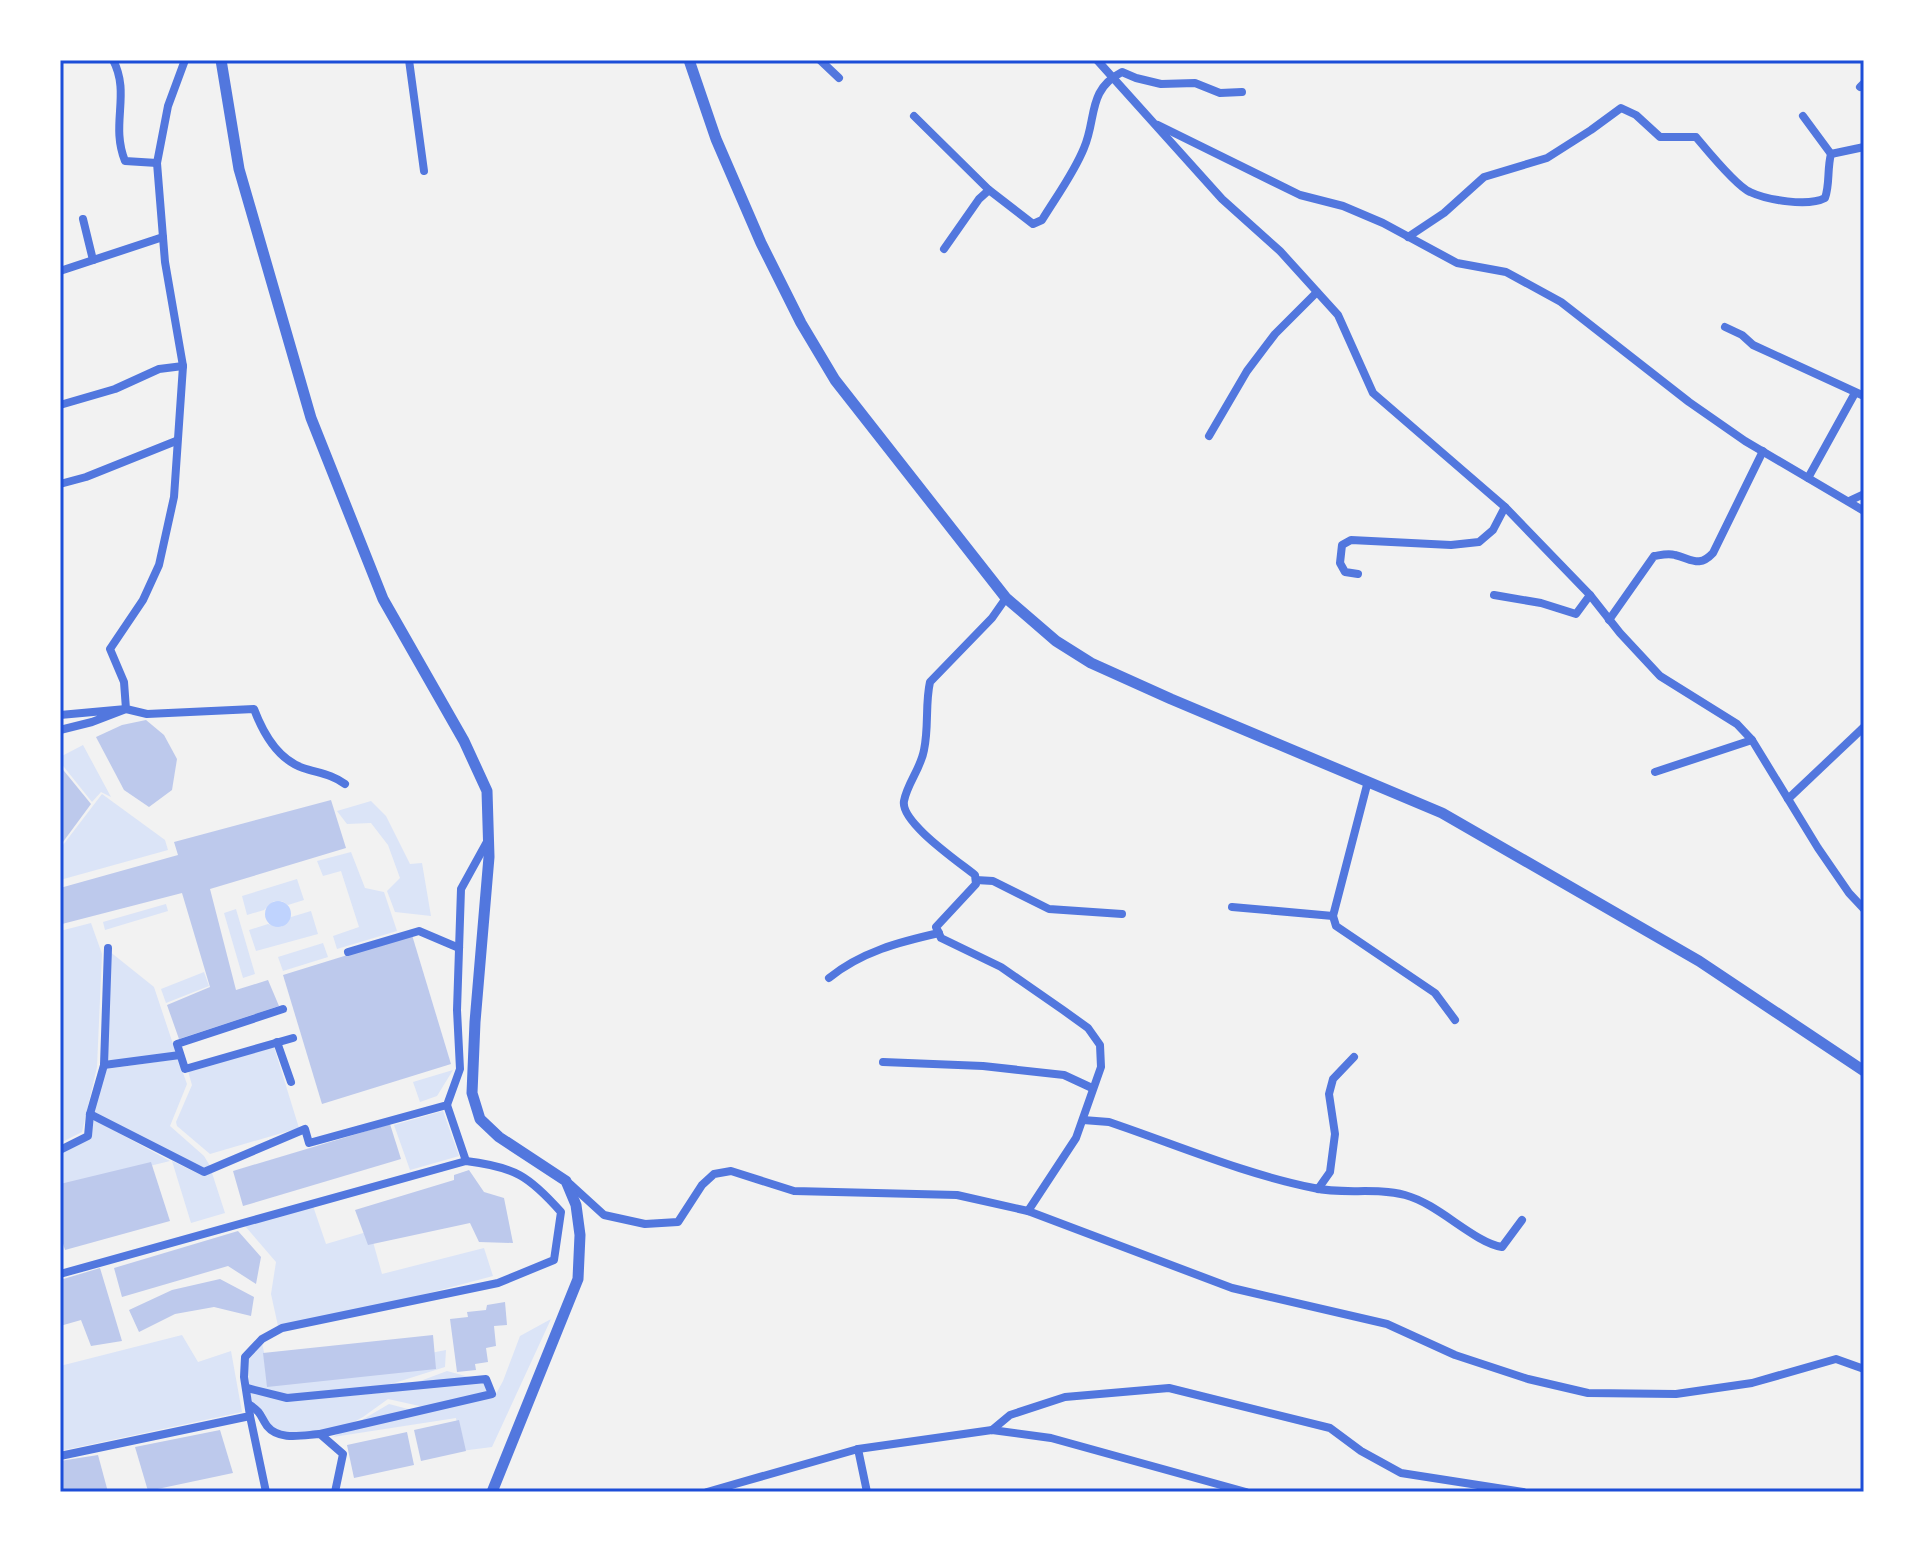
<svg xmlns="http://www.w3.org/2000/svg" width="1924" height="1552" viewBox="0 0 1924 1552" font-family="'Noto Sans',sans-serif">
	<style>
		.green { fill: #dbe4f7 }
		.water { fill: #bfd3fe }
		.building { fill: #bdc9ec }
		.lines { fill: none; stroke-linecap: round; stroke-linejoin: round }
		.minor { stroke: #5277de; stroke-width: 8 }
		.tertiary { stroke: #5277de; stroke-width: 11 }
		.neatline { fill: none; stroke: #1d4ed8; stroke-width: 3 }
	</style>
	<rect width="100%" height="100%" fill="#f2f2f2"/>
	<g class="green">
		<path d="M83 745 111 797 101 792 92 802 60 762V757Z"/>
		<path d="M102 794 165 840 168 850 60 880V849Z"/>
		<path d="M371 801 386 816 410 864 422 863 431 916 395 912 387 891 400 878 388 845 371 823 347 824 337 811Z"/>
		<path d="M351 852 365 888 384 892 397 931 337 949 333 936 359 927 341 871 323 876 317 861Z"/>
		<path d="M297 879 304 900 288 905 282 901H274L264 910 247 915 242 896Z"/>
		<path d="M166 904 168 911 105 930 103 922Z"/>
		<path d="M236 909 255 974 243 978 224 913Z"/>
		<path d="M311 911 318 934 256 951 249 930 268 924 281 927 291 917Z"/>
		<path d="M91 923 102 954 97 1067 82 1132 60 1143V931Z"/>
		<path d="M323 943 328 957 283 971 278 957Z"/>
		<path d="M109 951 154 987 176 1053 106 1062Z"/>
		<path d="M204 972 209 986 166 1003 161 989Z"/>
		<path d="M274 1047 299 1128 210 1154 177 1126 176 1122 192 1085 188 1071Z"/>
		<path d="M178 1059 187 1084 170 1126 204 1156 210 1166 204 1168 93 1113 106 1069Z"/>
		<path d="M453 1070 437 1096 420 1102 413 1082Z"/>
		<path d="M443 1111 459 1156 410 1170 394 1125Z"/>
		<path d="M93 1119 170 1161 60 1188V1154L91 1138Z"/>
		<path d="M172 1161 201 1175 212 1173 225 1213 191 1223Z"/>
		<path d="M313 1206 326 1244 370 1231 382 1274 484 1248 493 1276 369 1309 278 1326 271 1294 276 1262 245 1226Z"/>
		<path d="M551 1319 492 1447 461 1451 456 1418 333 1437 389 1404 423 1413 496 1394 503 1381 520 1336Z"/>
		<path d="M182 1335 198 1362 231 1351 242 1412 60 1451V1366Z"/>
		<path d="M262 1343 271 1384 446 1350 445 1367 388 1385 287 1396 249 1386 247 1358Z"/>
		<path d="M447 1371 484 1381 488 1392 424 1407 388 1399 363 1417 330 1435 282 1432 270 1426 264 1412 253 1404 249 1391 287 1401 391 1392Z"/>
	</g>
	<circle class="water" cx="278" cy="914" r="13"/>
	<g class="building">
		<path d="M146 720 164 735 177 759 172 790 149 807 124 790 96 737 122 725Z"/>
		<path d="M60 766 91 804 60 846Z"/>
		<path d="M331 800 346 848 210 889 236 990 268 980 279 1006 179 1039 167 1005 210 987 182 893 62 924 60 888 178 855 174 842Z"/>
		<path d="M412 935 451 1064 322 1104 283 975Z"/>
		<path d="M390 1124 401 1159 243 1206 233 1171Z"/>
		<path d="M151 1162 170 1221 65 1250 60 1234V1184Z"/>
		<path d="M469 1170 484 1192 504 1198 513 1243 479 1242 470 1223 368 1245 355 1210 454 1180V1175Z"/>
		<path d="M238 1231 261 1257 256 1284 228 1266 122 1297 114 1268Z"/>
		<path d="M100 1268 122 1341 91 1346 81 1320 60 1326V1280Z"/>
		<path d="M220 1279 254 1297 251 1316 214 1307 175 1314 139 1332 129 1310 172 1290Z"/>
		<path d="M505 1302 507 1325 494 1326 496 1346 486 1348 488 1362 475 1364 476 1370 457 1372 450 1319 468 1317 467 1312 486 1310 487 1305Z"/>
		<path d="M433 1335 436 1369 267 1387 263 1353Z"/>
		<path d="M459 1420 466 1451 421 1461 414 1430Z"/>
		<path d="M220 1430 233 1473 148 1491 135 1447Z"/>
		<path d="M407 1432 414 1465 354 1478 347 1445Z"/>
		<path d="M98 1455 108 1492H60V1461Z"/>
	</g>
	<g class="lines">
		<g class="minor">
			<path d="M113 60C131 94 110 124 125 161L157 163"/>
			<path d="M185 60 168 106 157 163 165 262 183 366 174 497 159 565 143 600 110 649 124 682 126 709 147 714 254 709C263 733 277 759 303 768 318 773 332 774 345 784"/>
			<path d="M409 60 424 171"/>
			<path d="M820 60 839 78"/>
			<path d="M1097 60 1222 199 1280 251 1338 315 1373 393 1505 507 1590 595 1620 633 1660 676 1737 724 1752 740 1818 848 1849 893 1864 909"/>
			<path d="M1860 87 1864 83"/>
			<path d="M914 116 989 190"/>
			<path d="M1803 116 1831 154"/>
			<path d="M1158 125 1300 195 1343 206 1383 223 1457 263 1506 272 1561 302 1689 402 1745 441 1864 511"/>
			<path d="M83 219 93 260"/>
			<path d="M1408 237 1444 213 1484 177 1547 158 1591 130 1621 108 1636 115 1660 137H1696C1707 150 1736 186 1750 192 1767 200 1808 207 1825 198 1830 184 1827 169 1831 154L1864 147"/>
			<path d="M944 249 979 199 989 190 1033 224 1042 220C1056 197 1074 173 1084 148 1097 118 1087 90 1122 72L1136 78 1161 84 1195 83 1220 93 1242 92"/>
			<path d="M60 271 163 237"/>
			<path d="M1725 327 1742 335 1753 345 1864 396"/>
			<path d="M60 405 115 389 159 369 183 366"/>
			<path d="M1209 436 1247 371 1275 334 1317 292"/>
			<path d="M1808 478 1855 393"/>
			<path d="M60 484 86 477 176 441"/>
			<path d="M1849 501 1864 494"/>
			<path d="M1358 574 1345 572 1340 563 1342 545 1351 540 1451 545 1479 542 1493 530 1505 507"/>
			<path d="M1494 595 1541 603 1576 614 1590 595"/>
			<path d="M1006 598 992 618 930 682C925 704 929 727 924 750 921 768 907 784 904 801 900 822 959 862 975 875L976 884 936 927 941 938 1001 967 1063 1010 1088 1028 1100 1045 1101 1067 1076 1138 1028 1211"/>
			<path d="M1609 620 1654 556C1661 555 1668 553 1675 555 1692 559 1699 568 1713 553L1763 451"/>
			<path d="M60 715 126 709 92 722 60 730"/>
			<path d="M1655 772 1752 740"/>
			<path d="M1368 781 1333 916 1336 926 1435 993 1455 1020"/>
			<path d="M1788 799 1864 727"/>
			<path d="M976 880 993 881 1049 909 1122 914"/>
			<path d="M1232 907 1333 916"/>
			<path d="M348 952 419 931 459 948"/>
			<path d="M829 978C861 952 899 942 939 933"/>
			<path d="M283 1009 177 1044 185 1069 293 1038"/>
			<path d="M277 1042 291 1082"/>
			<path d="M883 1062 983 1066 1064 1075 1092 1088"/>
			<path d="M104 1065 180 1055"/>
			<path d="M447 1105 466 1161"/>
			<path d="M90 1114 204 1172 305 1129 309 1143 447 1105 460 1069 457 1010 461 889 488 840"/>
			<path d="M1083 1120 1109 1122C1177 1145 1244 1174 1314 1188 1344 1195 1375 1187 1405 1195 1439 1204 1473 1242 1502 1247L1522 1220"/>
			<path d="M60 1150 88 1136 90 1114 104 1065 108 948"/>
			<path d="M570 1184 604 1215 645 1224 678 1222 702 1185 714 1174 731 1171 794 1191 957 1195 1028 1211 1232 1288 1387 1324 1455 1355 1528 1379 1588 1393 1676 1394 1752 1383 1836 1359 1864 1369"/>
			<path d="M1318 1189 1330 1172 1335 1134 1329 1094 1333 1079 1354 1057"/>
			<path d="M60 1274 466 1161C515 1167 529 1176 561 1212L554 1260 498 1283 282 1328 262 1339 245 1357 244 1377 250 1416 60 1456"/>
			<path d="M247 1388 287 1398 486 1379 492 1394 320 1434"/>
			<path d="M250 1405C262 1413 260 1416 267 1426 279 1441 303 1435 320 1434L343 1454 335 1492"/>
			<path d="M250 1416 266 1492"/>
			<path d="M992 1430 1010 1415 1065 1397 1169 1388 1330 1428 1361 1451 1401 1473 1523 1492"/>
			<path d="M858 1449 867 1492"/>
			<path d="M707 1492 858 1449 992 1430 1051 1438 1246 1492"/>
		</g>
		<g class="tertiary">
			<path d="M221 60 239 169 311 418 383 599 464 741 487 791 489 857 475 1022 472 1093 480 1119 499 1137 566 1181 576 1205 580 1235 578 1279 492 1492"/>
			<path d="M689 60 716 139 761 243 801 323 835 380 1006 598 1056 641 1091 663 1171 699 1442 813 1699 961 1864 1071"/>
		</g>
	</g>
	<rect width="1924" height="1552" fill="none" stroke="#ffffff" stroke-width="124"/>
	<rect x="62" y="62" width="1800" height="1428" class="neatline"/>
</svg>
